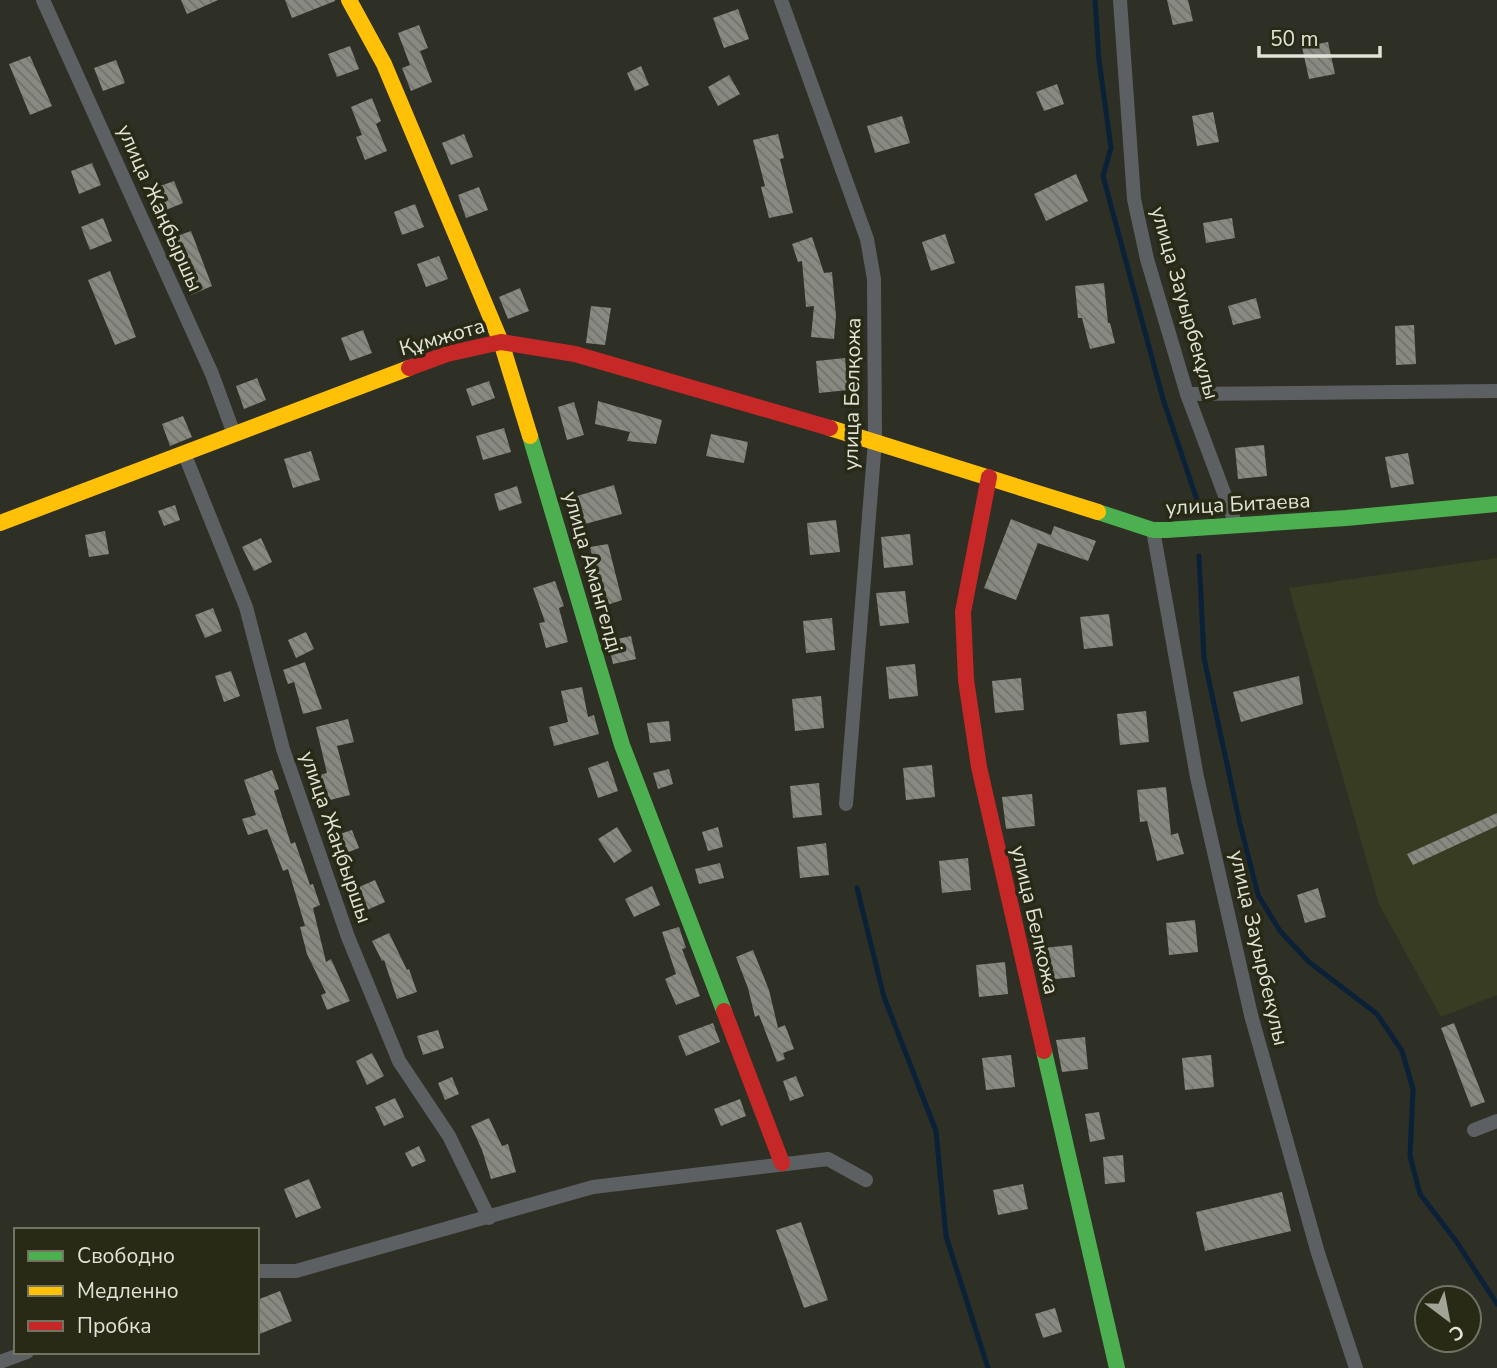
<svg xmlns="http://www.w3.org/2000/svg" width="1497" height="1368" viewBox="0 0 1497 1368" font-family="'Nunito Sans',sans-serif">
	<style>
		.built { fill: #383c22 }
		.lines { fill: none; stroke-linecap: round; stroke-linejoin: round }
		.stream { stroke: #0b2137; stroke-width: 5 }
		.building { fill: url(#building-back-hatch) }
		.street { stroke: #5d6063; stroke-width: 14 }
		.fast { stroke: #4caf50; stroke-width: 16 }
		.slow { stroke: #ffc107; stroke-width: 16 }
		.jam { stroke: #c62828; stroke-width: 16 }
		.labels { text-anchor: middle; stroke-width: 7; stroke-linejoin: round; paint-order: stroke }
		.street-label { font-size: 21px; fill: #e1e3d6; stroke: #282a16 }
	</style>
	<defs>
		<pattern id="building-back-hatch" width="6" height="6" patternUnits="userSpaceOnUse" patternTransform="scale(1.75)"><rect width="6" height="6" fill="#888980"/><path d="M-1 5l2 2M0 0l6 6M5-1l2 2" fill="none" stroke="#70716a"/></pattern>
	</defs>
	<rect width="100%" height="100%" fill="#2e2f25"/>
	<path class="built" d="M1497 558V995L1441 1017 1379 904 1289 588Z"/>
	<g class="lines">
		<g class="stream">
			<path d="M1095 0 1099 60 1111 148 1103 176 1163 399 1198 503"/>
			<path d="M1199 556 1204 658 1240 824 1258 895 1280 931 1309 962 1377 1014 1402 1051 1413 1089 1410 1156 1420 1194 1456 1241 1497 1304"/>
			<path d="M857 888 884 997 936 1131 946 1236 988 1368"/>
		</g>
	</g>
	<g class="building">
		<path d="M181 0H218L187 14Z"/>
		<path d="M285 0H335V1L292 18Z"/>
		<path d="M1167 0H1188L1193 21 1173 25Z"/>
		<path d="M738 9 749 39 724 48 713 18Z"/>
		<path d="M419 25 428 48 420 51 432 82 411 91 402 68 410 65 398 33Z"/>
		<path d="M1328 42 1335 74 1309 79 1302 47Z"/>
		<path d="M350 46 359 69 337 77 328 54Z"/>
		<path d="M30 56 52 106 30 115 9 64Z"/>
		<path d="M116 60 125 83 103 91 94 68Z"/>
		<path d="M641 66 649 85 635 91 627 73Z"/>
		<path d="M729 75 740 94 718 106 708 87Z"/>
		<path d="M1057 84 1064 104 1044 111 1036 92Z"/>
		<path d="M372 98 381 121 376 124 387 151 365 160 356 137 362 135 351 107Z"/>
		<path d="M1213 112 1219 142 1197 146 1192 116Z"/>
		<path d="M902 116 910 143 875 153 867 126Z"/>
		<path d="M464 134 473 157 451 165 442 143Z"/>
		<path d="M778 134 784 158 780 159 793 213 769 218 761 187 765 186 753 140Z"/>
		<path d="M92 163 101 185 79 194 71 171Z"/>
		<path d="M1076 174 1088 201 1046 221 1034 194Z"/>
		<path d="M174 181 183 203 161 212 152 189Z"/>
		<path d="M479 187 488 210 466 218 458 195Z"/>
		<path d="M415 204 424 227 402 235 394 212Z"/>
		<path d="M103 218 112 241 90 250 81 227Z"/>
		<path d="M1232 218 1235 238 1206 243 1203 223Z"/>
		<path d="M191 231 212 286 191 295 169 239Z"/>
		<path d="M945 234 955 263 931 271 922 242Z"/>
		<path d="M812 237 824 273 832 272 836 316 834 339 811 337 814 306 806 307 802 261 798 262 792 244Z"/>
		<path d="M439 256 448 279 426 287 417 264Z"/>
		<path d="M110 271 136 337 115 345 88 280Z"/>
		<path d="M1104 283 1108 323H1110L1115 343 1090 349 1082 318H1078L1075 286Z"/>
		<path d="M520 288 529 311 508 319 499 297Z"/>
		<path d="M1256 298 1261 318 1233 325 1228 306Z"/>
		<path d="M591 306 611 308 605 345 586 343Z"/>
		<path d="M1414 325 1416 364 1396 365 1395 326Z"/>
		<path d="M363 330 372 353 350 361 341 338Z"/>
		<path d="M845 358 848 390 819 393 816 361Z"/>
		<path d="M257 378 266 400 244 409 236 386Z"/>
		<path d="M489 381 495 398 472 406 466 389Z"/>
		<path d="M598 401 662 420 656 444 627 441 630 432 595 424Z"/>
		<path d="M574 402 584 435 567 440 558 407Z"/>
		<path d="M183 416 192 437 170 446 162 424Z"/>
		<path d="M504 428 511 452 483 460 476 436Z"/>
		<path d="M711 434 748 442 744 463 706 456Z"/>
		<path d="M1264 445 1267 476 1238 479 1235 448Z"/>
		<path d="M311 451 320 480 293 488 284 459Z"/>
		<path d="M1408 453 1414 484 1391 488 1385 457Z"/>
		<path d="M614 485 622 514 585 524 577 496Z"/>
		<path d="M517 486 522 503 499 511 494 494Z"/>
		<path d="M175 505 180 520 164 526 158 511Z"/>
		<path d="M1011 519 1051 535 1054 526 1096 541 1088 561 1038 543 1016 600 984 588Z"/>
		<path d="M836 520 840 552 810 555 807 523Z"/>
		<path d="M105 531 109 554 89 557 85 535Z"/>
		<path d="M910 534 913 565 884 568 881 537Z"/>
		<path d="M261 538 272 562 254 571 242 547Z"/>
		<path d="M608 544 622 600 604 606 590 547Z"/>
		<path d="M555 581 564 606 559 608 568 642 546 648 539 623 545 622 533 588Z"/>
		<path d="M905 591 909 623 880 626 876 593Z"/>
		<path d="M213 608 222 631 205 638 195 615Z"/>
		<path d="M1109 614 1113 646 1084 649 1080 617Z"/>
		<path d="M832 618 835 650 806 653 803 621Z"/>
		<path d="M306 632 314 649 296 658 288 640Z"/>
		<path d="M631 636 636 659 613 664 608 641Z"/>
		<path d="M305 662 322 709 303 714 294 682 288 684 283 670Z"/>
		<path d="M915 664 918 696 889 699 886 667Z"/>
		<path d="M231 671 240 696 224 702 215 676Z"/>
		<path d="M1299 676 1303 704 1241 722 1233 692Z"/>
		<path d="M1021 678 1024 710 995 713 992 681Z"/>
		<path d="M582 687 588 717 594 715 599 734 554 746 549 727 568 722 561 691Z"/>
		<path d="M821 696 824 728 795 731 792 699Z"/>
		<path d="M1146 711 1149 742 1120 745 1117 714Z"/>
		<path d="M348 719 354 742 337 746 350 795 326 801 319 775 327 773 316 727Z"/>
		<path d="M669 721 671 741 650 743 647 723Z"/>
		<path d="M608 761 618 791 598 798 588 768Z"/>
		<path d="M932 765 935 797 906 800 903 768Z"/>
		<path d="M669 769 673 784 658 789 653 773Z"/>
		<path d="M272 770 279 789 274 791 291 844 295 842 310 885 313 884 320 905 313 908 326 962 331 959 350 1001 327 1010 321 995 326 993 307 954 300 927 305 926 288 869 283 871 267 829 248 835 242 819 256 815 244 780Z"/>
		<path d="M819 783 822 815 793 818 790 786Z"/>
		<path d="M1166 787 1171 835 1178 833 1184 854 1157 861 1147 821 1140 822 1137 790Z"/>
		<path d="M1032 794 1035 826 1006 829 1002 797Z"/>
		<path d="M1497 813V826L1413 865 1407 854Z"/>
		<path d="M617 827 632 851 614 863 598 839Z"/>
		<path d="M718 827 723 847 708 851 702 832Z"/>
		<path d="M352 830 359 848 341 855 334 836Z"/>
		<path d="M826 843 829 875 800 878 797 847Z"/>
		<path d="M968 858 971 890 942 893 939 861Z"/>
		<path d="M720 863 724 878 699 884 695 869Z"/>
		<path d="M375 880 385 902 367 910 357 888Z"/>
		<path d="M652 886 660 905 634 917 625 899Z"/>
		<path d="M1318 888 1326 917 1305 923 1297 895Z"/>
		<path d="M1195 920 1198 952 1169 955 1166 923Z"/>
		<path d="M679 927 686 948 682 949 700 996 676 1005 665 979 676 974 662 932Z"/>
		<path d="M389 933 407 970 409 969 417 992 397 999 384 960 382 961 372 941Z"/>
		<path d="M1072 945 1075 977 1046 980 1043 948Z"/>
		<path d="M753 950 769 990 778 1028 785 1025 794 1049 783 1053 785 1059 777 1062 759 1015 755 1017 748 988 736 957Z"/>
		<path d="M1005 962 1008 994 979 997 976 965Z"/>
		<path d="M713 1023 720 1042 686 1056 678 1036Z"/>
		<path d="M1454 1023 1485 1102 1471 1107 1441 1028Z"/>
		<path d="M438 1030 444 1048 423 1055 417 1036Z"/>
		<path d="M1085 1037 1088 1069 1062 1072 1056 1040Z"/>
		<path d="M372 1053 384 1076 367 1085 356 1061Z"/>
		<path d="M1011 1055 1015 1087 986 1090 982 1058Z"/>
		<path d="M1211 1055 1214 1087 1185 1090 1182 1058Z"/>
		<path d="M796 1076 804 1096 790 1101 783 1081Z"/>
		<path d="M452 1077 459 1094 445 1100 438 1083Z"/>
		<path d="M395 1098 404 1117 384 1126 375 1107Z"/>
		<path d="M740 1099 746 1116 721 1126 714 1109Z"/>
		<path d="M1099 1112 1105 1139 1090 1142 1085 1114Z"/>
		<path d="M489 1118 502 1146 508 1144 516 1172 491 1179 482 1150 471 1126Z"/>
		<path d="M419 1146 426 1161 412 1167 405 1153Z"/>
		<path d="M1123 1155 1125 1182 1105 1184 1103 1157Z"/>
		<path d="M309 1179 321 1208 296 1218 284 1189Z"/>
		<path d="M1023 1184 1028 1209 998 1215 993 1190Z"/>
		<path d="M1282 1192 1291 1231 1205 1251 1196 1212Z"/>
		<path d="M801 1222 828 1300 804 1308 776 1230Z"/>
		<path d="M280 1291 292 1321 257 1335V1300Z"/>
		<path d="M1055 1308 1062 1332 1043 1338 1035 1314Z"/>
	</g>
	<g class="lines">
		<g class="street">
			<path d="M43 0 212 374 234 434"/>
			<path d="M781 0 867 239 874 279 875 441 846 804"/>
			<path d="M1120 0 1134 199 1147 259 1187 394 1236 525"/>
			<path d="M1187 394 1497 391"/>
			<path d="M184 453 246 607 283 749 348 937 399 1061 449 1136 489 1218"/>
			<path d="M1153 530 1197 777 1251 1015 1318 1253 1356 1368"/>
			<path d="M1474 1130 1497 1121"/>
			<path d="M257 1271H296L593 1187 828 1159 866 1180"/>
			<path d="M0 1362 27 1352"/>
		</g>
		<g class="fast">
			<path d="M530 436 622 745 724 1011"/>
			<path d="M1098 512 1153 530H1166L1346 518 1497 504"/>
			<path d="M1044 1051 1117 1368"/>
		</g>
		<g class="slow">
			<path d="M349 0 384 64 501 342 530 436"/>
			<path d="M830 428 1098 512"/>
			<path d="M0 523 409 368"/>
		</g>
		<g class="jam">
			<path d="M409 368 447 354 501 342 575 354 830 428"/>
			<path d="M989 477 963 612 966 680 979 767 1044 1051"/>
			<path d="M724 1011 782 1163"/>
		</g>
	</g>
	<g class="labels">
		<g class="street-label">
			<text transform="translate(160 208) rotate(66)" y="7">улица Жаңбыршы</text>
			<text transform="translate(1185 303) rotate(74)" y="7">улица Зауырбекұлы</text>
			<text transform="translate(442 337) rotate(-16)" y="7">Құмжота</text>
			<text transform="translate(852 394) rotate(-89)" y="7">улица Белқожа</text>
			<text transform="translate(1238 504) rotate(-3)" y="7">улица Битаева</text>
			<text transform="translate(593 572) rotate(74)" y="7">улица Амангелді</text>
			<text transform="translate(336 837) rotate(71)" y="7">улица Жаңбыршы</text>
			<text transform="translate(1035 920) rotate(77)" y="7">улица Белкожа</text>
			<text transform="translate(1259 948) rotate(77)" y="7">улица Зауырбекулы</text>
		</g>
	</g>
	<rect x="14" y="1228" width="245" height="126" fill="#282a16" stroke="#727463" stroke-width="2"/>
	<rect x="28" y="1251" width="35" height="10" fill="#4caf50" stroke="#727463" stroke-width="2"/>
	<text x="77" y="1263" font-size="21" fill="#e1e3d6">Свободно</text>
	<rect x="28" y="1286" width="35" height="10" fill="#ffc107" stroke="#727463" stroke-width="2"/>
	<text x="77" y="1298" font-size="21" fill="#e1e3d6">Медленно</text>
	<rect x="28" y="1321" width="35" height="10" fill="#c62828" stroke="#727463" stroke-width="2"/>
	<text x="77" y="1333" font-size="21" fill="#e1e3d6">Пробка</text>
	<g transform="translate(1448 1319) rotate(148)"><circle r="33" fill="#282a16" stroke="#727463" stroke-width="2"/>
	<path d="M0-5L12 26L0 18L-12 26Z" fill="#a2a498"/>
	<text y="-10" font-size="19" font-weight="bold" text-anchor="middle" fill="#e1e3d6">С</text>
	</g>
	<path d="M1259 46v10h121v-10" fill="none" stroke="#e1e3d6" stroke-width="3.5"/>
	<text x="1270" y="46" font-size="21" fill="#e1e3d6" stroke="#282a16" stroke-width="5" paint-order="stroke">50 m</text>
</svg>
